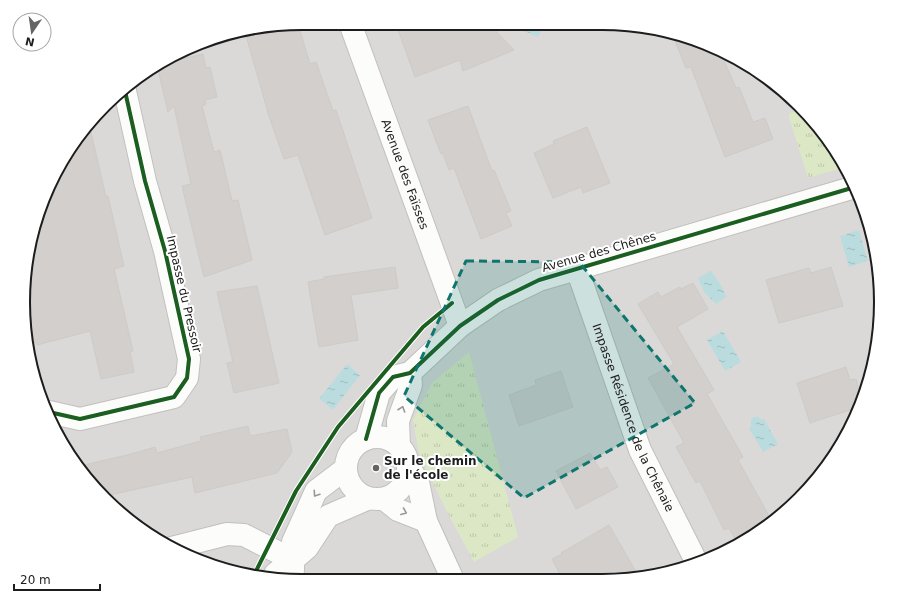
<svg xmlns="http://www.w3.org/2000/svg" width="904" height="604" viewBox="0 0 904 604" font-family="'DejaVu Sans',sans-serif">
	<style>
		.residential { fill: #dad9d7 }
		.grass { fill: url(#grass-tufts) }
		.water { fill: url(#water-ripples) }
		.building { fill: #d2cfcd; stroke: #cecac7 }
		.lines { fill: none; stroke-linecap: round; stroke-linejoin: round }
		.minor-casing { stroke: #c1c0be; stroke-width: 24 }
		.minor { stroke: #fcfcfb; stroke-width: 22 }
		.cycleway-casing { stroke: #fff; stroke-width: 6 }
		.cycleway { stroke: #1b5e20; stroke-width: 4 }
		.oneway { stroke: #989897 }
		.marked { fill: #0f766e; fill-opacity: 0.2; stroke: #0f766e; stroke-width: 3; stroke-dasharray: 8 5; stroke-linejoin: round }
		.poi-dot { fill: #656463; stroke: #fff; stroke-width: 1.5 }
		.labels { text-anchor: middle; stroke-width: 4; stroke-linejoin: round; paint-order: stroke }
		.street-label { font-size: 12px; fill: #1d1d1d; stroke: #fff }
		.poi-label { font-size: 12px; font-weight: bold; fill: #1d1d1d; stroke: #fff; text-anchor: start }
		.rim { fill: none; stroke: #1d1d1d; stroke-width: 2 }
	</style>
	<defs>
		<pattern id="grass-tufts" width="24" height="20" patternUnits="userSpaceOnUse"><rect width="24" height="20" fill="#dce8c5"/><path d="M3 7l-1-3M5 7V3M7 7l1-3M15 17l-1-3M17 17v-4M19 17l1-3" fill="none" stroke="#bcc7a9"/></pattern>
		<pattern id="water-ripples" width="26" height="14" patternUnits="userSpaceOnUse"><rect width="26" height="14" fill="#badcde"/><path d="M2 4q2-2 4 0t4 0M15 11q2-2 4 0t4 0" fill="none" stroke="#9fbcbe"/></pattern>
	</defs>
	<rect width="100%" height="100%" fill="#ebe9e6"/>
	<path class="residential" d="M302 23 639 25 725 52 786 92 823 132 852 179 872 230 880 284 879 339 866 392 844 442 812 486 772 523 725 552 674 572 620 580 265 579 179 552 118 512 60 441 28 357 24 284 44 195 81 132 147 70 213 38Z"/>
	<g class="grass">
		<path d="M802 110 823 132 845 167 808 178 788 114Z"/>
		<path d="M469 352 518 537 474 562 445 508 419 453 413 420 432 383Z"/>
	</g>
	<g class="water">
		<path d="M511 25H544L538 37Z"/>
		<path d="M859 230 868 261 849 267 840 236Z"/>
		<path d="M711 271C717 279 723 287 726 297L716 304 704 292 698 278Z"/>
		<path d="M723 331 741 362 725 371 707 340Z"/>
		<path d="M347 364 360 375 333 410 319 399Z"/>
		<path d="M753 417H758L762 420 764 419 778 444 763 452 749 428 751 427V421Z"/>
	</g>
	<g class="building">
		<path d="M298 24 310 64 316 62 333 111 336 110 372 218 325 235 298 155 284 159 269 116 245 32Z"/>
		<path d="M396 24H489L514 50 463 71 460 60 415 77Z"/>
		<path d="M673 36 725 52 728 54 722 56 736 88 739 87 753 122 765 118 773 139 725 157 691 67 686 68Z"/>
		<path d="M203 54 206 68 210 67 217 97 205 100 206 104 202 106 214 152 220 150 232 201 238 200 252 260 204 277 182 186 191 184 174 106 168 112 157 65Z"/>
		<path d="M468 106 492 171 494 170 511 211 506 213 512 226 481 239 454 168 449 170 443 153 441 154 428 120Z"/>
		<path d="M89 124 106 197 108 196 124 266 114 269 133 351 130 352 134 372 101 379 90 331 37 345 36 342 28 344 24 284 44 195 81 132Z"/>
		<path d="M587 127 610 183 583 193 581 187 553 198 534 153 554 144 553 141Z"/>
		<path d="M395 267 398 288 351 295 358 340 319 347 308 282 324 279V277Z"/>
		<path d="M831 267 843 306 779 323 766 280 809 268 811 273Z"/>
		<path d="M693 283 708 309 677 327 714 390 707 394 743 457 738 460 773 523 738 544 729 528 724 530 700 481 696 483 676 447 684 443 648 378 674 364 638 304 658 292 661 297 680 287 681 289Z"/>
		<path d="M257 286 279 383 234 393 227 363 233 362 217 292Z"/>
		<path d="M846 367 850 380 856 379 862 401 859 407 810 423 797 383Z"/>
		<path d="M561 371 573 407 519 426 509 395 536 385 535 380Z"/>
		<path d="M248 426 250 436 287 429 292 452 277 473 195 493 192 477 105 496 80 466 131 454 155 447 157 453 201 441 200 437Z"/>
		<path d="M590 453 600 470 607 467 618 487 576 509 556 471Z"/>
		<path d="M609 525 639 577 620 580H563L552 559 562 554 561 553Z"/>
	</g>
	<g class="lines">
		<defs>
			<g id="minor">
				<path id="s1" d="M350 23 460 326"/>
				<path id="s2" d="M577 269 640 450 697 563"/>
				<path d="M49 412 80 419 174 397 187 378 189 359 165 251 145 181 125 91"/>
				<circle cx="377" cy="468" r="31"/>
				<path d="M366 439 379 393 393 377 410 373 460 326 498 300 539 280 855 187"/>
				<path d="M399 446 398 421 411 385 410 373"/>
				<path d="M408 465 418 482 426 521 453 580"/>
				<path d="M384 499 398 510 426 521"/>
				<path d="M172 548 227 534 244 535 293 560"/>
				<path d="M293 570V560L307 548 328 516 367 499"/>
				<path d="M273 579 275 574 293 560V542L316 491 345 469"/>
			</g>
		</defs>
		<use href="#minor" class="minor-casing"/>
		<use href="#minor" class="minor"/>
		<defs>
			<g id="cycleway">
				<path d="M49 412 80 419 174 397 187 378 189 359 165 251 145 181 125 91"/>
				<path d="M366 439 379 393 393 377 410 373 460 326 498 300 539 280 855 187"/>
				<path d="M254 575 296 491 338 427 423 327 452 303"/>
			</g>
		</defs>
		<use href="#cycleway" class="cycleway-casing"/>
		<use href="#cycleway" class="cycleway"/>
	</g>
	<defs><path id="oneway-chevron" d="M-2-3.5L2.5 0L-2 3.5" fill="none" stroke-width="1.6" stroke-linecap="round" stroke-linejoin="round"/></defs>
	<g class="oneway">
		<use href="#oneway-chevron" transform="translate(402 409) rotate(-71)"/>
		<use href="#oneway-chevron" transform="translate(316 494) rotate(124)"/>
		<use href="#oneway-chevron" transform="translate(404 512) rotate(22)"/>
	</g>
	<path class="marked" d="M466 261 579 262 695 403 524 498 404 396Z"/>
	<circle class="poi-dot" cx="376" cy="468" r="4"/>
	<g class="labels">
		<g class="street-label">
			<text dy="4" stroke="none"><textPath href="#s1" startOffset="161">Avenue des Faïsses</textPath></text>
			<text transform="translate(599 252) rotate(-16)" y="4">Avenue des Chênes</text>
			<text transform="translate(184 294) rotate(77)" y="4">Impasse du Pressoir</text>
			<text dy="4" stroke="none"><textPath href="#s2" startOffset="159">Impasse Résidence de la Chênaie</textPath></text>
		</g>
		<g class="poi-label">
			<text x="384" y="465">Sur le chemin<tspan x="384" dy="14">de l'école</tspan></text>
		</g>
	</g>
	<path d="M0 0H904V604H0ZM302 30H602A272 272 0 0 1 874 302V302A272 272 0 0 1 602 574H302A272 272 0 0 1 30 302V302A272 272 0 0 1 302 30Z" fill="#fff" fill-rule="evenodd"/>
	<path class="rim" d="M302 30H602A272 272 0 0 1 874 302V302A272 272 0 0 1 602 574H302A272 272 0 0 1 30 302V302A272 272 0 0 1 302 30Z"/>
	<g transform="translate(32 32) rotate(193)"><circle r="19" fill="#ffffff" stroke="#a5a5a5"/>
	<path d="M0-3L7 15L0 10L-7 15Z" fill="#656463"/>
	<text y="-6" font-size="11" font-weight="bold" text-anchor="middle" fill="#1d1d1d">N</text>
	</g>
	<path d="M14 584v6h86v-6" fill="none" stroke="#1d1d1d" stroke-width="2"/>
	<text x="20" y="584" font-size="12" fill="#1d1d1d" stroke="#ffffff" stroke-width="3" paint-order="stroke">20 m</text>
</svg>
